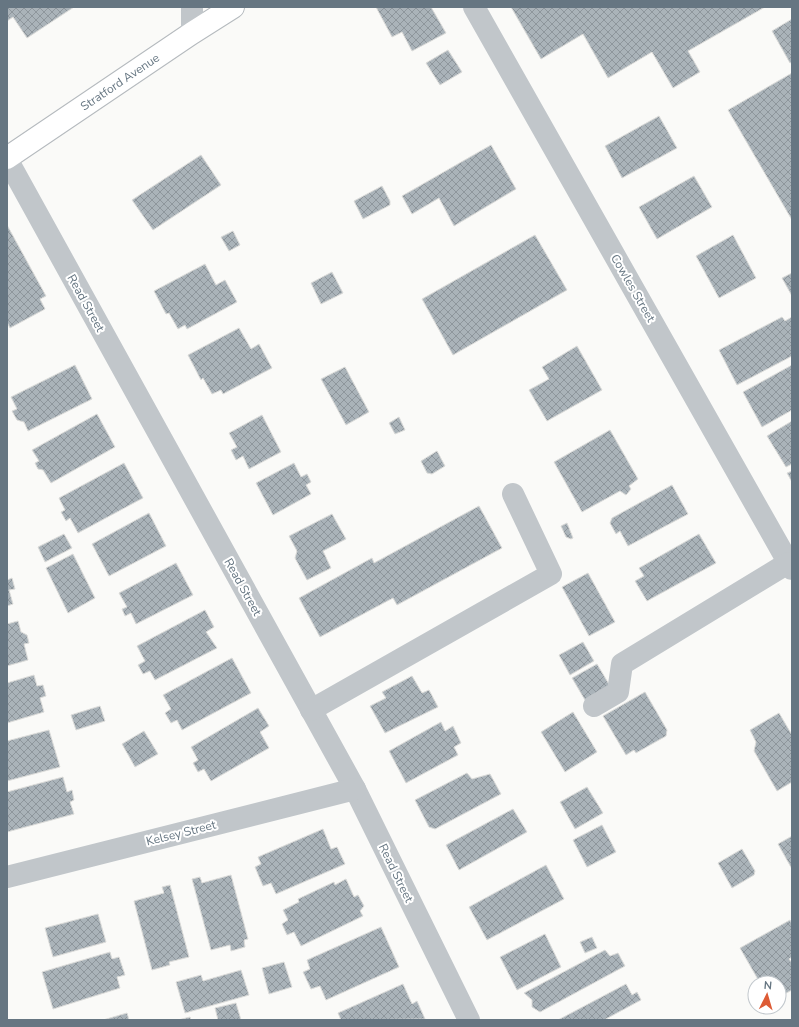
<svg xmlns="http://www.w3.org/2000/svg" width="799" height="1027" viewBox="0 0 799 1027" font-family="'Nunito Sans',sans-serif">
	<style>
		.building { fill: url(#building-cross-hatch); stroke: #dcdcda }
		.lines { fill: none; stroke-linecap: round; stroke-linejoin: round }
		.major-casing { stroke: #b5babe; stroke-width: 24 }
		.minor { stroke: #c1c6ca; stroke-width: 22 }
		.major { stroke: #fff; stroke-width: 22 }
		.labels { text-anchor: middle; stroke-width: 4; stroke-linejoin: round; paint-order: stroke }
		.street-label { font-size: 12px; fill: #667682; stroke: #fff }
	</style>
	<defs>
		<pattern id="building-cross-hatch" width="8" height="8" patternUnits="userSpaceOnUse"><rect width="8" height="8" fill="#aab3b9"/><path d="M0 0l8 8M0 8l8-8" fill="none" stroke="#8e969c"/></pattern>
	</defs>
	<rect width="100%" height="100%" fill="#fafaf8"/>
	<g class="building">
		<path d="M7 7H74L27 38 13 17 7 21Z"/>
		<path d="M376 7H431L446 33 412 51 402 32 392 37Z"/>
		<path d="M511 7H765L688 51 700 72 673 88 652 52 608 78 583 34 541 59Z"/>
		<path d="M792 19V62L790 63 772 31Z"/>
		<path d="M448 50 462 72 440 85 426 63Z"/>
		<path d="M792 73V220L728 110Z"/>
		<path d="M659 116 677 148 622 178 605 146Z"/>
		<path d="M491 145 516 189 454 226 439 198 412 214 402 196Z"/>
		<path d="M201 155 221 185 153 230 132 200Z"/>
		<path d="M694 176 712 207 657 239 639 207Z"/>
		<path d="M382 186 390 201V205L363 219 354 201Z"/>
		<path d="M7 225 46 296 40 299 45 309 10 328 7 322Z"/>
		<path d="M233 231 240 245 229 251 221 237Z"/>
		<path d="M535 235 567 290 453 355 422 299Z"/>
		<path d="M733 235 756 278 719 298 696 256Z"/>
		<path d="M205 264 216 285 225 280 237 302 187 329 185 325 178 329 169 313 166 314 154 291Z"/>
		<path d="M332 272 343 293 321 304 311 283Z"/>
		<path d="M792 273V296L782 278Z"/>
		<path d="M782 317 785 321 792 317V356L737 385 719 350Z"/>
		<path d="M239 328 251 349 259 344 272 368 223 394 221 390 212 394 203 378 201 380 188 355Z"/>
		<path d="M577 346 602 390 547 421 529 390 549 379 542 367Z"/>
		<path d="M75 365 92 399 28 431 24 422 17 420 12 411 17 409 11 397Z"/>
		<path d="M792 365V410L762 427 743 392Z"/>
		<path d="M345 367 369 412 346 425 321 379Z"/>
		<path d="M97 414 115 447 51 483 43 470 38 469 35 463 39 461 32 450Z"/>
		<path d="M262 415 281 452 249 469 243 456 236 460 231 450 237 447 229 433Z"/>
		<path d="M399 417 405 430 395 434 389 423Z"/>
		<path d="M792 421V464L786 467 767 436Z"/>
		<path d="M610 430 638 479 629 486 631 489 626 495 620 491 582 512 554 462Z"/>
		<path d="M437 451 445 466 432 474 427 473 421 461Z"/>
		<path d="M124 463 143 498 78 533 70 518 66 521 61 512 65 510 59 498Z"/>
		<path d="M294 463 301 477 307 474 311 482 306 485 311 494 273 515 256 483Z"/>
		<path d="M792 471V482L787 473Z"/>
		<path d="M672 485 688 514 628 546 620 531 616 534 610 523 612 518Z"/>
		<path d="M479 506 502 548 397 605 393 598 320 637 299 598 372 558 374 563Z"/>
		<path d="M149 513 166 546 109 576 92 544Z"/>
		<path d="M332 514 346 539 323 551 331 568 307 580 295 558 297 551 289 536Z"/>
		<path d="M567 523 573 538 571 539 566 537 561 526Z"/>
		<path d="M64 534 72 548 45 562 38 547Z"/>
		<path d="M699 534 716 563 647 601 635 581 644 576 639 568Z"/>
		<path d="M73 554 95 598 68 613 46 568Z"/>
		<path d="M176 563 193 595 136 624 131 613 125 616 122 609 127 607 119 593Z"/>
		<path d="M588 573 615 622 589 636 562 587Z"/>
		<path d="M12 578 15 589 9 590 13 604 7 606V580Z"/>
		<path d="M205 610 214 627 206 632 217 648 155 680 150 671 143 674 138 665 145 661 137 646Z"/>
		<path d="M18 621 21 632 27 635 29 643 24 644 28 660 7 666V624Z"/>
		<path d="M583 642 594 661 570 675 559 655Z"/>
		<path d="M232 658 251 693 182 730 177 720 171 723 165 713 171 709 163 695Z"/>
		<path d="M597 664 610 686 585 700 572 678Z"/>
		<path d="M34 675 37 686 43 685 46 696 40 698 44 712 7 723V683Z"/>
		<path d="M412 676 422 693 429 690 438 707 385 733 370 706 386 698 382 692Z"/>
		<path d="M645 692 667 730 666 736 636 753 634 750 626 755 603 716Z"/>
		<path d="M100 706 105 721 76 730 71 715Z"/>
		<path d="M258 708 269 726 260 732 269 748 211 781 204 769 198 772 193 763 198 760 191 747Z"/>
		<path d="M573 712 597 752 565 772 541 732Z"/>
		<path d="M779 713 792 735V782L777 791 754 751 756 742 750 730Z"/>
		<path d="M441 722 445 731 453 726 461 743 454 747 458 755 406 783 389 751Z"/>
		<path d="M49 730 60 767 7 781V741Z"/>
		<path d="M144 731 158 754 135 767 122 744Z"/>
		<path d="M467 773 472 779 490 774 501 794 435 829 429 827 415 800Z"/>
		<path d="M63 777 67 792 72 790 74 800 70 802 74 814 7 832V792Z"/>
		<path d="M587 787 603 813 575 829 560 802Z"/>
		<path d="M513 809 527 832 459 870 446 845Z"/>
		<path d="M602 825 616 852 587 867 573 840Z"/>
		<path d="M323 829 331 849 337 847 345 864 276 894 271 883 263 886 255 867 261 864 258 857Z"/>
		<path d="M792 836V869L778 844Z"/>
		<path d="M742 849 755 871 754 875 732 888 718 863Z"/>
		<path d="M546 865 564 899 487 940 469 907Z"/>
		<path d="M231 875 248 939 244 940 245 947 231 951 230 945 211 950 192 879 200 877 202 883Z"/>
		<path d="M346 879 354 897 358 895 364 906 360 911 363 916 301 946 294 932 287 935 282 924 288 920 283 910 299 902 298 899 334 882 335 885Z"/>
		<path d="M170 885 189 957 169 962 170 965 152 970 134 901 164 893 162 887Z"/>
		<path d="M98 914 106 942 53 957 45 928Z"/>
		<path d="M790 920 792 924V957L789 959 792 963V990L779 997V983H760L740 948Z"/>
		<path d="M381 927 399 967 326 1000 320 986 311 989 303 972 310 969 307 960Z"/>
		<path d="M545 934 561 967 517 990 500 957Z"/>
		<path d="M592 937 597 948 585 953 580 942Z"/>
		<path d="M605 950 610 956 618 953 625 966 540 1012 532 1007V1000L524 993Z"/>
		<path d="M110 952 112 959 119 957 125 975 117 977 120 988 53 1009 42 972Z"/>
		<path d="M284 962 292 987 269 994 262 968Z"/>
		<path d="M241 970 249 995 185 1013 176 982 201 975 203 981Z"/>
		<path d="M403 984 412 1004 417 1001 425 1019 341 1020 338 1013Z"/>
		<path d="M626 984 632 995 637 992 641 1000 604 1020H558Z"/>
		<path d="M236 1003 241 1020H218L215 1008Z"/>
		<path d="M127 1013 129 1020H103Z"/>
		<path d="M190 1017 191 1020H178Z"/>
	</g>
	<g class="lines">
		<defs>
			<path id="major" d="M7 158 192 33 233 7"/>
		</defs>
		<use href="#major" class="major-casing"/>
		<g class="minor">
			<path d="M474 7 792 569"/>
			<path d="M192 33V7"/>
			<path d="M7 159 355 789 469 1020"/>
			<path d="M594 706 618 692 622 664 788 563"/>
			<path d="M311 710 551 574 513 494"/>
			<path d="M7 877 355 789"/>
		</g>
		<use href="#major" class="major"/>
	</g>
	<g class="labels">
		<g class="street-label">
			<text transform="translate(120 82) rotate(-34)" y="4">Stratford Avenue</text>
			<text transform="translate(633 288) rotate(60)" y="4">Cowles Street</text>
			<text transform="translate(86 303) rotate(61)" y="4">Read Street</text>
			<text transform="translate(243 587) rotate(61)" y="4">Read Street</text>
			<text transform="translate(181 833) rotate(-14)" y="4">Kelsey Street</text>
			<text transform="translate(396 873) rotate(64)" y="4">Read Street</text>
		</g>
	</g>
	<rect width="799" height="1027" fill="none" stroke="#667682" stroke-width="16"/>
	<g transform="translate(767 995) rotate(5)"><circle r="19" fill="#ffffff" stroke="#c2c8cd"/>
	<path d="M0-3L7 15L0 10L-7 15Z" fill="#dd5b35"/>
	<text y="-6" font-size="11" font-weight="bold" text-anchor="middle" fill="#667682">N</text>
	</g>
</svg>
